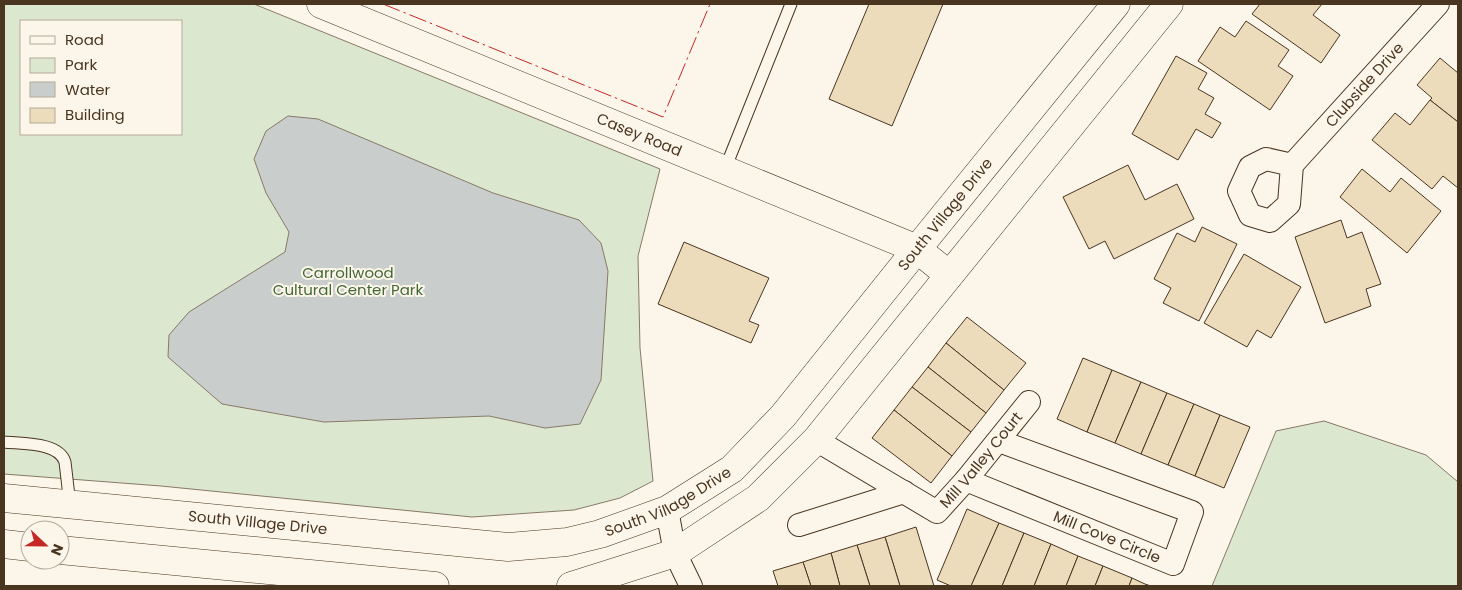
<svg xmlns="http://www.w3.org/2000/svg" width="1462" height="590" viewBox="0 0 1462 590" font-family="Poppins,sans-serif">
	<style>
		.green { fill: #dce7d0; stroke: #887966; fill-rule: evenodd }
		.water { fill: #c9cecd; stroke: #887966 }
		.building { fill: #ecdcbc; stroke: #4a3520 }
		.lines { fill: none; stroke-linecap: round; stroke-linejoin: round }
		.lane-casing { stroke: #4a3520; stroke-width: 13 }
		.street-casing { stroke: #4a3520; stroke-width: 24 }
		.secondary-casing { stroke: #4a3520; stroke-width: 29 }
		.lane { stroke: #fbf6e9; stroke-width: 11 }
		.street { stroke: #fbf6e9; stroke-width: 22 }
		.secondary { stroke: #fbf6e9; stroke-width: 28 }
		.power { stroke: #c62828; stroke-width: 1; stroke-dasharray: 18 4 2.5 4; stroke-linecap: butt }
		.labels { text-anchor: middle; stroke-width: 4; stroke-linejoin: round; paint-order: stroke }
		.street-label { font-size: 15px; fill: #4a3520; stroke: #fbf6e9 }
		.park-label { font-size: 15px; fill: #436837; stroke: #fbf6e9 }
	</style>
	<rect width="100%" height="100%" fill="#fbf6e9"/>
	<g class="green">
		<path d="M4 4H254L660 169 638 256 640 348 653 481 620 498 574 510 472 517 161 486 4 474ZM21 21H181V134H21Z"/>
		<path d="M1324 421 1426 455 1458 482V586H1212L1276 431Z"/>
	</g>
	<path class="water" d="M288 116 318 119 493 193 579 220 601 243 608 271 601 380 580 424 545 428 489 416 324 422 222 404 168 357 169 335 189 312 285 252 289 232 266 193 254 159 266 131Z"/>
	<g class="building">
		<path d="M869 4H943L892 126 829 99Z"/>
		<path d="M1260 4H1322L1313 15 1340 35 1321 63 1252 14Z"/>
		<path d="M1246 21 1289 50 1278 66 1293 76 1270 110 1198 61 1220 27 1235 37Z"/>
		<path d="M1176 56 1207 73 1198 89 1214 98 1205 114 1221 123 1212 138 1196 129 1178 160 1132 134Z"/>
		<path d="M1440 58 1458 73V122L1430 100 1432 98 1417 85Z"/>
		<path d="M1430 100 1458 122V188L1443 176 1432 189 1372 140 1395 113 1410 125Z"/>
		<path d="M1128 165 1145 200 1177 184 1194 219 1114 259 1105 241 1089 249 1063 197Z"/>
		<path d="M1362 169 1390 192 1401 178 1441 211 1407 253 1340 197Z"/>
		<path d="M1341 220 1347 238 1362 232 1381 284 1366 289 1371 306 1325 323 1295 237Z"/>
		<path d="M1202 227 1237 244 1199 321 1163 303 1171 288 1154 279 1177 233 1195 242Z"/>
		<path d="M684 242 769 278 749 321 759 325 751 343 658 304Z"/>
		<path d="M1244 254 1301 287 1271 338 1257 330 1247 347 1204 323Z"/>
		<path d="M967 317 1026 363 1004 390 946 343Z"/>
		<path d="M946 343 1004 390 986 413 928 367Z"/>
		<path d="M1083 358 1112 370 1087 432 1057 419Z"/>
		<path d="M928 367 986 413 971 432 912 387Z"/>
		<path d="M1112 370 1141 382 1115 443 1087 432Z"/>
		<path d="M1141 382 1167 393 1141 454 1115 443Z"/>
		<path d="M912 387 971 432 952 456 894 410Z"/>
		<path d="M1167 393 1194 404 1168 465 1141 454Z"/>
		<path d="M1194 404 1220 415 1195 476 1168 465Z"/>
		<path d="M894 410 952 456 931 483 872 438Z"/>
		<path d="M1220 415 1250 427 1224 488 1195 476Z"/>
		<path d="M967 509 999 523 971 586H951L937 580Z"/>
		<path d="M999 523 1024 533 1002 586H971Z"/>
		<path d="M916 527 934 586H900L885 537Z"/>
		<path d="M1024 533 1051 544 1034 586H1002Z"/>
		<path d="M885 537 900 586H870L857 545Z"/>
		<path d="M1051 544 1078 556 1066 586H1034Z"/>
		<path d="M857 545 870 586H840L831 553Z"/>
		<path d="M831 553 840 586H811L803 562Z"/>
		<path d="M1078 556 1103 566 1095 586H1066Z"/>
		<path d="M803 562 811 586H778L773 571Z"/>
		<path d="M1103 566 1132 578 1129 586H1095Z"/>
		<path d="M1132 578 1145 584 1151 586H1129Z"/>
	</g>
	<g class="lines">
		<defs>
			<g id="lane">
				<path d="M725 169 791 4"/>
				<path d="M4 442C22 444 59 442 65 462L70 505"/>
			</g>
			<g id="street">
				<path id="s1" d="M1292 165 1266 159 1250 167 1239 191 1250 215 1270 221 1289 204 1292 165 1438 4"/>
				<path id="s2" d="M816 440 937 512 966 480 1029 402"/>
				<path id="s3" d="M966 480 1173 564 1192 512 999 441"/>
				<path d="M667 510 675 553 691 586"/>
				<path d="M799 525 904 492"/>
			</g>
			<g id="secondary">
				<path id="s4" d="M321 4 917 249 949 275"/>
				<path id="s5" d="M4 498 508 547 567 542 600 534 667 510 732 469 783 416 917 249 1116 4"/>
				<path d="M4 544 30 547"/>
				<path d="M60 550 435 586"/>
				<path d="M571 586 675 553 758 498 816 440 1169 4"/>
			</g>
		</defs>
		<use href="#lane" class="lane-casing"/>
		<use href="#street" class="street-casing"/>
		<use href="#secondary" class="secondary-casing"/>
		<use href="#lane" class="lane"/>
		<use href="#street" class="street"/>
		<use href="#secondary" class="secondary"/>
		<path class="power" d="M383 4 663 117 710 4"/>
	</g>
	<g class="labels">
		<g class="street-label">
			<text dy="5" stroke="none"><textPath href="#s1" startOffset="291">Clubside Drive</textPath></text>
			<text dy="5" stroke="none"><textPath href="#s4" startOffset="344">Casey Road</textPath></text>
			<text dy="5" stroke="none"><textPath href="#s5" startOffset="1080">South Village Drive</textPath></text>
			<text dy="5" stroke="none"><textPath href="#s2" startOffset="209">Mill Valley Court</textPath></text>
			<text dy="5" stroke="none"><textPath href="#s5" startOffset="675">South Village Drive</textPath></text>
			<text dy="5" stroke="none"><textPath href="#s5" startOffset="255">South Village Drive</textPath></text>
			<text dy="5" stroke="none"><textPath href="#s3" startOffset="152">Mill Cove Circle</textPath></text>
		</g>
		<g class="park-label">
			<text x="348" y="278">Carrollwood<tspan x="348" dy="17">Cultural Center Park</tspan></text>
		</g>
	</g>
	<rect width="1462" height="590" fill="none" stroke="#4a3520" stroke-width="10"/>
	<rect x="20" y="20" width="162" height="115" fill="#fbf6e9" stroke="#b4a999"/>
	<rect x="30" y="36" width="25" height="8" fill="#fbf6e9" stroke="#b4a999"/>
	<text x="65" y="45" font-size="15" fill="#4a3520">Road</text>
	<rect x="30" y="58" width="25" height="15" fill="#dce7d0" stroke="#b4a999"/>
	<text x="65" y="70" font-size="15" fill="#4a3520">Park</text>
	<rect x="30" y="82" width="25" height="15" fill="#c9cecd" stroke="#b4a999"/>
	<text x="65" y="95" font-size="15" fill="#4a3520">Water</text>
	<rect x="30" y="108" width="25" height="15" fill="#ecdcbc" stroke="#b4a999"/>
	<text x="65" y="120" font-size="15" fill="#4a3520">Building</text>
	<g transform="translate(45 545) rotate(112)"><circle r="24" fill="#fbf6e9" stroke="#b4a999"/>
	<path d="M0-4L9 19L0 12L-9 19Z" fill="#c62828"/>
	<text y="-8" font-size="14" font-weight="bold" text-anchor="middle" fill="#4a3520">N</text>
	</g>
</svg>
